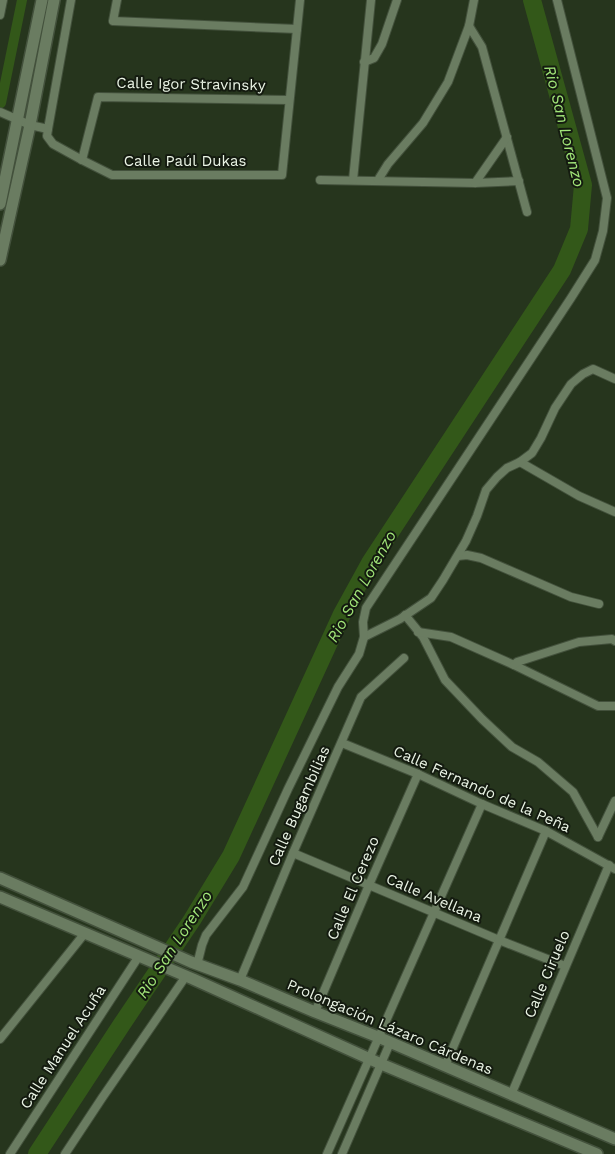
<svg xmlns="http://www.w3.org/2000/svg" width="615" height="1154" viewBox="0 0 615 1154" font-family="'Work Sans',sans-serif">
	<style>
		.lines { fill: none; stroke-linecap: round; stroke-linejoin: round }
		.canal { stroke: #335819; stroke-width: 10 }
		.river { stroke: #335819; stroke-width: 18 }
		.minor-casing { stroke: #43513c; stroke-width: 10 }
		.secondary-casing { stroke: #43513c; stroke-width: 14 }
		.minor { stroke: #6a7c61; stroke-width: 8 }
		.secondary { stroke: #6a7c61; stroke-width: 11 }
		.labels { text-anchor: middle; stroke-width: 4; stroke-linejoin: round; paint-order: stroke }
		.street-label { font-size: 15px; fill: #eaf4e5; stroke: #141b10 }
		.water-label { font-size: 16px; font-style: italic; fill: #a2e679; stroke: #141b10 }
	</style>
	<rect width="100%" height="100%" fill="#26351d"/>
	<g class="lines">
		<path class="canal" d="M1 103 22 0"/>
		<path class="river" d="M37 1154 122 1024 192 920 231 856 342 614 370 563 562 270 579 229 583 185 532 0"/>
		<defs>
			<g id="minor">
				<path d="M71 0 48 129 47 136 53 144 82 160 112 175H282L300 0"/>
				<path d="M117 0 113 21 297 29"/>
				<path d="M0 15 3 0"/>
				<path d="M469 26 482 47 527 212"/>
				<path d="M364 62 374 58 382 44 397 0"/>
				<path d="M0 112 30 125 48 129"/>
				<path d="M82 160 98 97 289 100"/>
				<path d="M320 180 475 183 519 181"/>
				<path d="M353 180 371 0"/>
				<path d="M378 180 388 164 423 123 448 82 469 26 474 0"/>
				<path d="M475 183 507 137"/>
				<path d="M520 462 579 496 615 512"/>
				<path d="M458 556 467 555 481 558 571 597 599 604"/>
				<path d="M405 615 423 637 445 680 482 719 512 747 538 762 573 792 598 837"/>
				<path d="M418 632 451 637 514 665 598 706H615"/>
				<path d="M364 637 400 619 431 598 443 580 466 541 477 516 486 490 497 477 507 468 520 462 532 453 541 438 555 408 571 384 583 374 593 369 615 379"/>
				<path d="M514 665 517 662 579 642 612 639 615 641"/>
				<path d="M342 743 418 774 482 804 546 831 615 869"/>
				<path d="M598 837 615 801"/>
				<path d="M293 853 499 940 565 966"/>
				<path d="M197 965 202 945 206 935 243 887 288 789 338 687 359 654 364 637 363 622 366 608 571 298 595 260 603 231 607 198 557 0"/>
				<path d="M240 980 293 853 361 697 404 658"/>
				<path d="M315 1012 369 885 418 774"/>
				<path d="M0 1039 85 933"/>
				<path d="M445 1066 546 831"/>
				<path d="M511 1095 609 865"/>
				<path d="M10 1154 139 956"/>
				<path d="M65 1154 102 1098 186 976"/>
				<path d="M327 1154C378 1037 431 921 482 804"/>
				<path d="M342 1154 390 1043"/>
			</g>
			<g id="secondary">
				<path d="M0 204 42 0"/>
				<path d="M0 260 30 125 54 0"/>
				<path d="M0 878 191 962 240 980 315 1012 378 1037 615 1139"/>
				<path d="M0 897 193 979 381 1064 597 1154"/>
			</g>
		</defs>
		<use href="#minor" class="minor-casing"/>
		<use href="#secondary" class="secondary-casing"/>
		<use href="#minor" class="minor"/>
		<use href="#secondary" class="secondary"/>
	</g>
	<g class="labels">
		<g class="street-label">
			<text transform="translate(191 84) rotate(1)" y="5">Calle Igor Stravinsky</text>
			<text x="185" y="166">Calle Paúl Dukas</text>
			<text transform="translate(482 789) rotate(24)" y="5">Calle Fernando de la Peña</text>
			<text transform="translate(299 806) rotate(-66)" y="5">Calle Bugambilias</text>
			<text transform="translate(353 888) rotate(-67)" y="5">Calle El Cerezo</text>
			<text transform="translate(434 898) rotate(23)" y="5">Calle Avellana</text>
			<text transform="translate(547 974) rotate(-67)" y="5">Calle Ciruelo</text>
			<text transform="translate(390 1027) rotate(23)" y="5">Prolongación Lázaro Cárdenas</text>
			<text transform="translate(63 1047) rotate(-57)" y="5">Calle Manuel Acuña</text>
		</g>
		<g class="water-label">
			<text transform="translate(565 126) rotate(76)" y="6">Rio San Lorenzo</text>
			<text transform="translate(361 586) rotate(-61)" y="6">Rio San Lorenzo</text>
			<text transform="translate(174 944) rotate(-57)" y="6">Rio San Lorenzo</text>
		</g>
	</g>
</svg>
